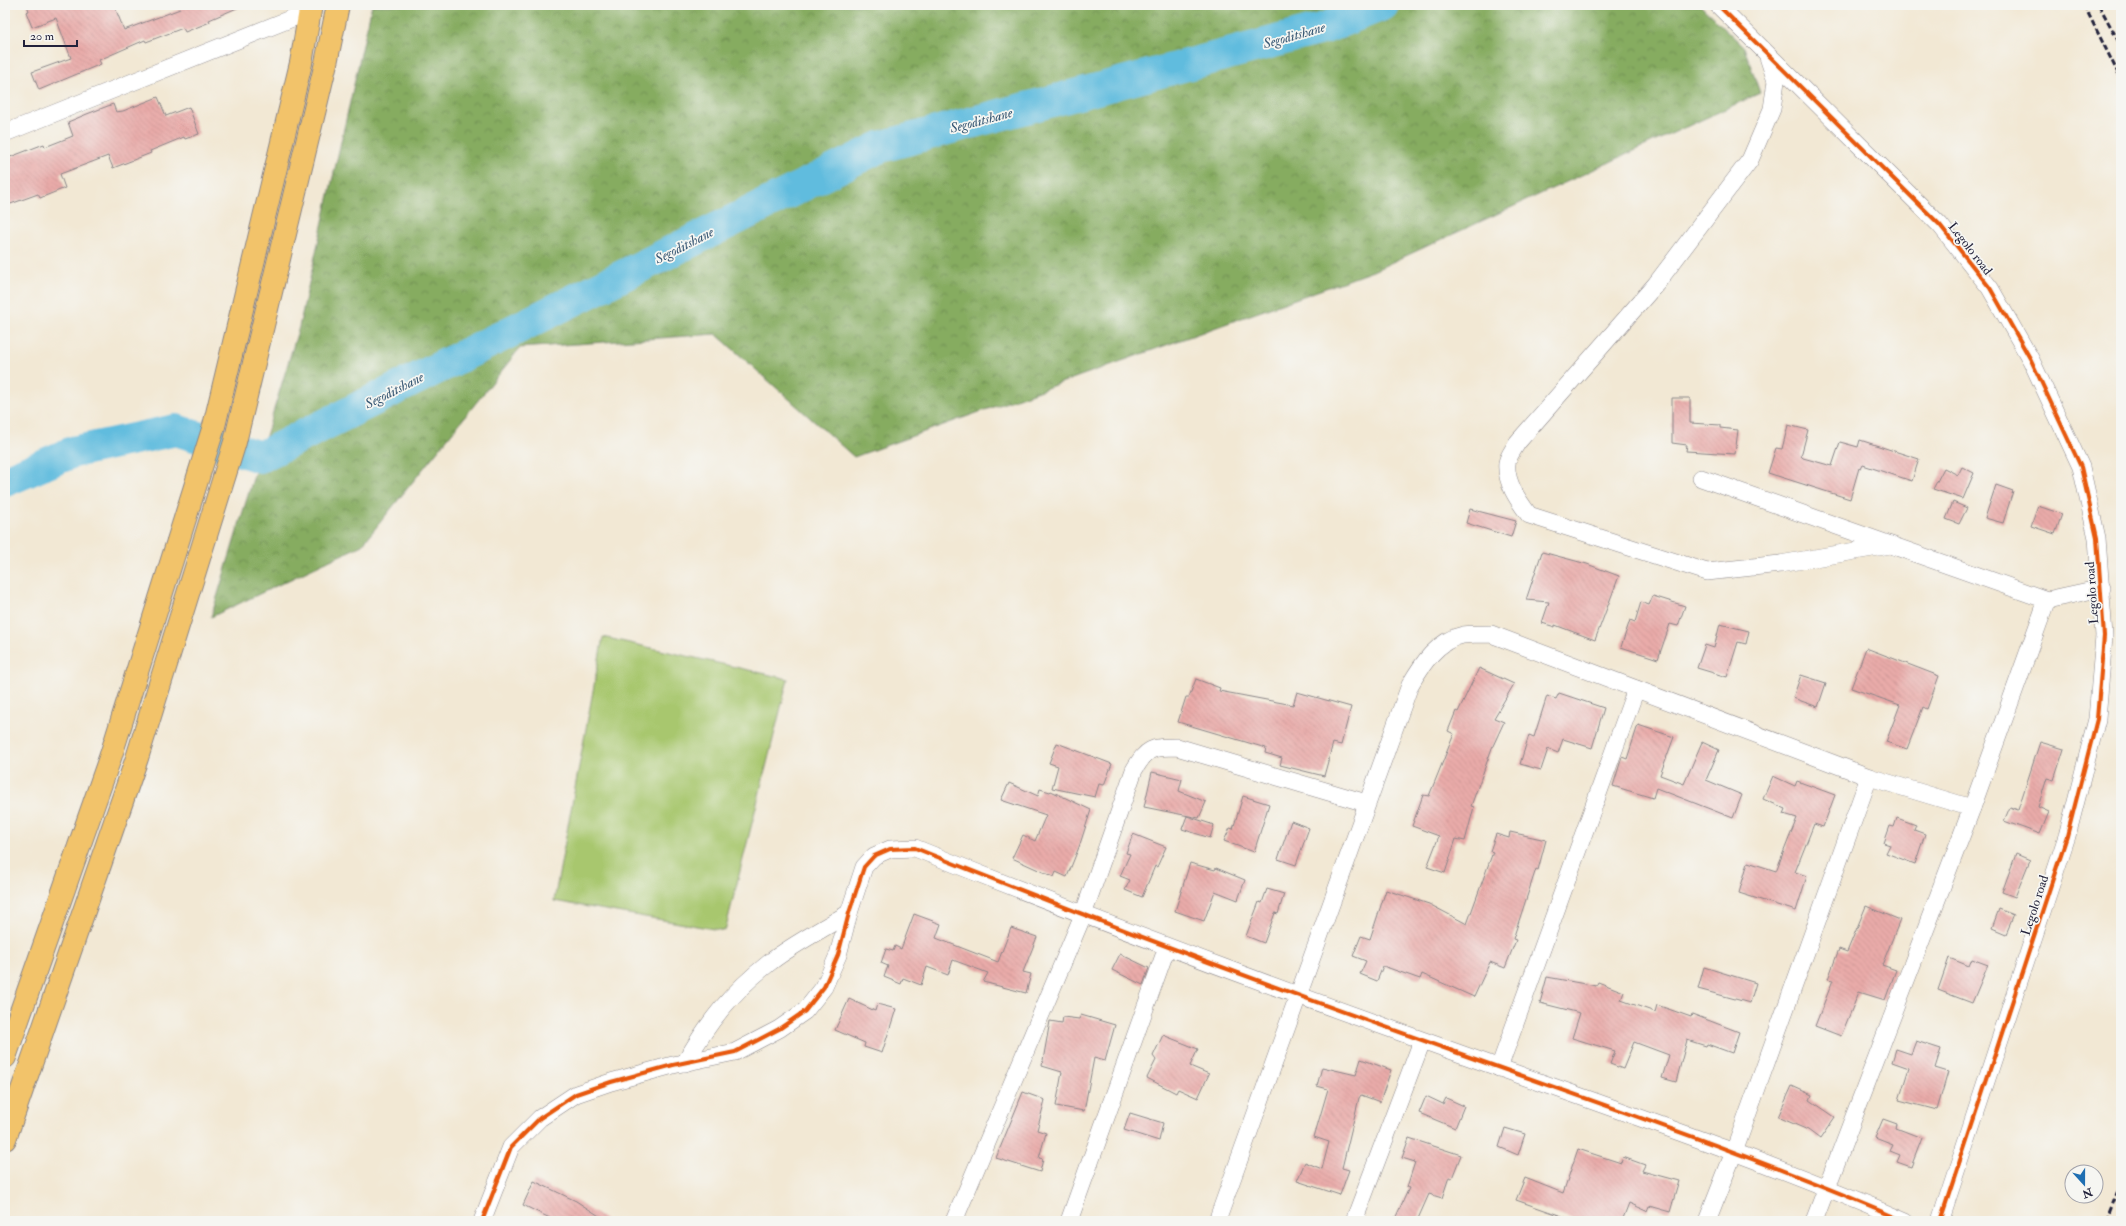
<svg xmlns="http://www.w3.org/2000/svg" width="2126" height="1226" viewBox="0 0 2126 1226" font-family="'IM FELL Double Pica',serif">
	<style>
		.green { fill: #a8c76e; stroke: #657454 }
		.forest { fill: url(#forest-crowns); stroke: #54674e }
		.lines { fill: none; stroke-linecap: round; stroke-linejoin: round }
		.river { stroke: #60bcde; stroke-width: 32 }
		.building { fill: url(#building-back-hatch) }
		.street-casing { stroke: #8a8588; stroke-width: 18 }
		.primary-casing { stroke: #8a8588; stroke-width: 24 }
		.street { stroke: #fff; stroke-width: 17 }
		.primary { stroke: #f2c36a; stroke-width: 22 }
		.rail { stroke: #22223b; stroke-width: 3; stroke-dasharray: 6 3; stroke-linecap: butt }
		.cycleway-casing { stroke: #f6f6f2; stroke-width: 6 }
		.cycleway { stroke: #e8590c; stroke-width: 4 }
		.labels { text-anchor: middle; stroke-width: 3.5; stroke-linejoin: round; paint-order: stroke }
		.street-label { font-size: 13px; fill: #22223b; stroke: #f6f6f2 }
		.water-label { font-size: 14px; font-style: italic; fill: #385874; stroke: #f6f6f2 }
	</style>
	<defs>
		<pattern id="forest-crowns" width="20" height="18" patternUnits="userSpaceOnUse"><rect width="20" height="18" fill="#86ac61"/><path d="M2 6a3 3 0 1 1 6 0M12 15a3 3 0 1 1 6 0" fill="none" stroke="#6d8c51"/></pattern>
		<pattern id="building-back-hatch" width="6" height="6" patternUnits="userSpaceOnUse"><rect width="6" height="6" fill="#e9aba9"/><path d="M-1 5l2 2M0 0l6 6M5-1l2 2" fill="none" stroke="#c89392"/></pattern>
	</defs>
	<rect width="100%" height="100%" fill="#f6f6f2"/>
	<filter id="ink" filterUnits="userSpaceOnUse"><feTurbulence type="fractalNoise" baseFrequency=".025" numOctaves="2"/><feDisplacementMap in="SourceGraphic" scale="8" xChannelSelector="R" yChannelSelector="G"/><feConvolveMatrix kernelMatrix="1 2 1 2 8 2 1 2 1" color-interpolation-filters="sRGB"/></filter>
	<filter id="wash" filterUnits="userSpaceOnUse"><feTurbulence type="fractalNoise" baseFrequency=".012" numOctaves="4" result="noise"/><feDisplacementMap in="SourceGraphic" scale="16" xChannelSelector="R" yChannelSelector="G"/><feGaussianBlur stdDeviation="0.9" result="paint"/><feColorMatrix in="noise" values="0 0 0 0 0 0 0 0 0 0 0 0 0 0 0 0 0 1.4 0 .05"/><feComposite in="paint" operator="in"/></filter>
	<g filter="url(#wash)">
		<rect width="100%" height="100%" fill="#f2e8d4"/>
		<path class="green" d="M603 637 788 679 725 931 554 901Z"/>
		<path class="forest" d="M372 5H1700L1744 47 1760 93 1373 271 854 457 716 334 520 348 362 545 211 617 299 327Z"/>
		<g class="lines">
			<path class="river" d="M5 481 73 452 176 430 260 457 880 147 1325 28 1383 5"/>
		</g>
		<g id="blocks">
			<g class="building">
				<path d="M27 5H114L124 30 180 9 178 5H244L209 20 210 22 185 32 183 28 146 42 145 40 99 60 101 64 39 90 32 72 71 58 56 18 32 27 26 12 29 11Z"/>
				<path d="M158 97 166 116 189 107 199 134 185 139 184 137 150 151 151 153 113 168 108 156 60 174 65 188 40 198 38 194 5 206V159L44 144 45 147 73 136 68 122 87 114 113 104 116 112 123 111Z"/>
				<path d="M1672 398H1690V423L1720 425V428L1738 430 1735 454 1686 451 1687 445 1672 443Z"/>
				<path d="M1788 425 1808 430 1801 456 1803 458 1832 466 1840 442 1858 447 1860 440 1919 459 1912 481 1863 465 1861 469 1859 468 1850 499 1768 473 1776 448 1782 449Z"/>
				<path d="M1962 467 1974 473 1963 499 1933 489 1944 468 1958 475Z"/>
				<path d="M1996 485 2013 491 2003 523 1985 518Z"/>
				<path d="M1953 502 1967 508 1959 524 1946 519Z"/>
				<path d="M2038 506 2062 514 2055 534 2031 526Z"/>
				<path d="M1470 509 1516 521 1511 537 1466 523Z"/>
				<path d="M1542 552 1587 564 1619 576 1595 640 1555 625V627L1542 623 1549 602 1526 600Z"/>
				<path d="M1653 596 1685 606 1678 626 1670 624 1658 659 1621 647 1630 620 1635 622 1641 602 1649 605Z"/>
				<path d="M1720 624 1749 631 1746 644 1738 642 1727 677 1697 668 1705 645 1714 648Z"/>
				<path d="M1866 648 1939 676 1927 709 1923 707 1907 749 1886 742 1900 705 1851 688Z"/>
				<path d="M1479 668 1514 684 1494 718 1504 722 1492 748 1471 806 1474 807 1465 841 1456 839 1445 873 1427 867 1439 836 1412 826 1423 795 1429 796 1454 734 1448 731 1456 711 1458 712Z"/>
				<path d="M1801 675 1826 683 1818 707 1793 698Z"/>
				<path d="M1196 679 1220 688 1219 691 1293 705 1297 692 1351 707 1341 745 1333 743 1324 776 1280 765 1282 758 1265 753 1266 748 1178 722 1186 697H1189Z"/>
				<path d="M1559 693 1604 708 1592 748 1563 739 1558 753 1548 749 1541 770 1520 764 1529 735 1534 737 1547 696 1556 699Z"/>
				<path d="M1638 725 1674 737 1660 775 1684 784 1702 742 1719 750 1706 780 1742 795 1733 818 1656 788 1653 798 1613 786 1622 757 1627 759Z"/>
				<path d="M2040 742 2064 749 2054 780 2047 778 2038 807 2049 812 2040 834 2004 821 2010 807 2018 810Z"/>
				<path d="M1057 743 1112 764 1104 785 1099 784 1095 797 1052 788 1058 766 1049 763Z"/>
				<path d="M1152 772 1182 779 1179 791 1206 802 1199 818 1144 807Z"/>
				<path d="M1773 776 1795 786 1797 781 1835 795 1823 827 1814 824 1795 872 1807 876 1796 911 1739 893 1748 862 1776 871 1797 818 1784 814 1786 809 1763 799Z"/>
				<path d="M1009 783 1038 796 1040 789 1050 792 1051 791 1091 810 1079 847 1067 877 1056 872 1054 877 1012 858 1023 835 1035 841 1046 815 1001 800Z"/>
				<path d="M1243 796 1269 804 1254 852 1224 841 1230 828 1233 829Z"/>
				<path d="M1187 816 1214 825 1210 838 1182 829Z"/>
				<path d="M1897 818 1916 825 1914 830 1925 834 1915 864 1886 853 1890 845 1884 843 1890 826 1894 827Z"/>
				<path d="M1291 821 1309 828 1296 865 1278 859Z"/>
				<path d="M1510 832 1546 840 1538 870 1536 869 1513 939 1516 940 1505 968 1490 962 1474 997 1422 974 1420 979 1383 966 1377 981 1360 974 1366 961 1353 956 1361 936 1370 939 1386 890 1429 904 1467 924 1493 852 1490 851 1496 834 1509 838Z"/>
				<path d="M1133 834 1166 847 1157 867 1155 866 1142 897 1125 890 1130 880 1120 876 1130 854 1126 853Z"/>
				<path d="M2016 854 2030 860 2015 897 2002 892Z"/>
				<path d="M1190 863 1215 870 1216 868 1245 880 1238 900 1215 891 1204 921 1175 911Z"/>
				<path d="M1267 889 1284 894 1278 914 1275 913 1264 943 1246 936 1259 902 1262 903Z"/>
				<path d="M1866 906 1900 920 1882 965 1896 970 1885 1000 1859 992 1841 1036 1815 1026 1833 980 1828 979 1839 949 1847 952Z"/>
				<path d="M1999 909 2014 915 2006 934 1992 928Z"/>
				<path d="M914 914 941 924 936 938 998 962 1011 928 1037 937 1023 972 1031 974 1026 993 983 982 988 973 953 960 948 975 927 967 921 985 903 978 901 984 884 977 888 966 881 963 886 949 893 951 895 946 901 949Z"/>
				<path d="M1120 954 1149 968 1143 985 1112 970Z"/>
				<path d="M1949 958 1969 966 1972 959 1988 965 1972 1003 1938 990Z"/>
				<path d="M1704 967 1756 983 1750 1003 1698 989Z"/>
				<path d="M1547 977 1596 986 1598 982 1624 992 1621 1000 1655 1012 1657 1005 1691 1017 1692 1014 1739 1032 1732 1053 1707 1044 1706 1046 1687 1040 1676 1082 1662 1078 1669 1055 1634 1042 1623 1069 1610 1064 1615 1051 1572 1038 1580 1013 1540 1003Z"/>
				<path d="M849 999 875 1011 877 1004 896 1009 882 1053 864 1047 865 1043 835 1030Z"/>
				<path d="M1081 1015 1115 1025 1105 1061 1094 1058 1084 1111 1056 1106 1062 1072 1042 1066 1050 1021 1062 1023 1063 1017 1079 1019Z"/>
				<path d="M1163 1035 1198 1049 1190 1066 1209 1074 1198 1098 1178 1089 1176 1093 1147 1078 1156 1060 1153 1056Z"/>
				<path d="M1916 1041 1941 1049 1935 1068 1948 1072 1937 1110 1899 1100 1909 1068 1892 1062 1896 1049 1911 1054Z"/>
				<path d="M1361 1059 1391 1070 1380 1102 1361 1095 1359 1098 1342 1168 1349 1170 1340 1195 1297 1181 1305 1162 1322 1169 1329 1142 1314 1137 1328 1089 1317 1086 1322 1067 1356 1075Z"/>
				<path d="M1792 1086 1812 1095 1810 1100 1835 1117 1820 1139 1808 1130 1778 1117Z"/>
				<path d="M1023 1092 1045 1100 1037 1130 1046 1133 1039 1158 1043 1159 1040 1172 996 1158Z"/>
				<path d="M1426 1096 1443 1104 1446 1098 1464 1106 1455 1128 1419 1113Z"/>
				<path d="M1130 1113 1163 1123 1159 1141 1124 1130Z"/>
				<path d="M1883 1119 1897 1124 1896 1128 1922 1138 1911 1167 1897 1162 1900 1155 1890 1151 1893 1145 1875 1138Z"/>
				<path d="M1505 1128 1525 1134 1518 1155 1499 1147Z"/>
				<path d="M1409 1138 1461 1155 1452 1178 1449 1177 1442 1198 1429 1194 1417 1221H1394L1409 1188 1407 1187 1415 1162 1402 1158Z"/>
				<path d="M1578 1149 1621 1163 1623 1157 1645 1165 1642 1171 1679 1181 1670 1212 1649 1206 1647 1211 1629 1203 1622 1221H1576L1516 1200 1525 1178 1563 1193Z"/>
				<path d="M534 1181 576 1201 607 1221H556L523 1205Z"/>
			</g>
		</g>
	</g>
	<g filter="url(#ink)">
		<use href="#blocks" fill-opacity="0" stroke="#8a8588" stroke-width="1"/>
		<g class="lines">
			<defs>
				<g id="street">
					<path d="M1718 5 1940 225 1990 288 2031 360 2081 467 2097 538 2104 636 2097 719 2067 836 1940 1221"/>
					<path d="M1768 57 1776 81 1772 109 1750 160 1656 284 1517 443C1514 449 1508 456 1507 463 1505 482 1518 500 1529 515L1707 572 1780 564 1890 545"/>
					<path d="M5 133 310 11"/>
					<path d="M1701 478 2047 600 2102 588"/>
					<path d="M685 1063C708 1022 732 992 769 963 793 944 823 929 849 913"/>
					<path d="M1499 1068 1636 689"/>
					<path d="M482 1221 511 1147 540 1118 576 1094 611 1082 673 1065 735 1052 779 1029 805 1011 824 987 838 955 849 913 864 867 874 856 890 849 915 848C1086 917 1259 982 1433 1044 1591 1101 1751 1154 1906 1221"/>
					<path d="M954 1221 1083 915 1134 770C1147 748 1151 747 1177 747L1366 803"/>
					<path d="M1069 1221 1167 947"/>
					<path d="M1217 1221 1410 685C1422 664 1438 640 1463 635 1472 634 1482 634 1491 634L1869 777 1972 808"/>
					<path d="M1354 1221 1422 1041"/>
					<path d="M1707 1221 1734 1152 1869 777"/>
					<path d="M1814 1221 1972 808 2047 600"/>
				</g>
				<g id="primary">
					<path d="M5 1057 111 755 214 426 301 63 311 5"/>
					<path d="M5 1139 137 758 235 442 326 63 338 5"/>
				</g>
			</defs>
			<use href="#street" class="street-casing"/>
			<use href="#primary" class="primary-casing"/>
			<use href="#street" class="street"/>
			<use href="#primary" class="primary"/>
			<g class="rail">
				<path d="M2084 5 2121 79"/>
				<path d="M2099 5 2121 46"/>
				<path d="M2106 1221 2121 1183"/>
				<path d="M2119 1221 2121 1215"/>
			</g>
			<defs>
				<g id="cycleway">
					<path d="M1718 5 1940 225 1990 288 2031 360 2081 467 2097 538 2104 636 2097 719 2067 836 1940 1221"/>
					<path d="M482 1221 511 1147 540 1118 576 1094 611 1082 673 1065 735 1052 779 1029 805 1011 824 987 838 955 849 913 864 867 874 856 890 849 915 848C1086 917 1259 982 1433 1044 1591 1101 1751 1154 1906 1221"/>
				</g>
			</defs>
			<use href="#cycleway" class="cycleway-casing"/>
			<use href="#cycleway" class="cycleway"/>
		</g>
	</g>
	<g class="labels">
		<g class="street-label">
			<text transform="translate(1971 248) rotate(52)" y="5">Legolo road</text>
			<text transform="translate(2091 593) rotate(-94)" y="5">Legolo road</text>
			<text transform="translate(2034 905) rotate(-72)" y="5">Legolo road</text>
		</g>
		<g class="water-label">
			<text transform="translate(1294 35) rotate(-16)" y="5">Segoditshane</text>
			<text transform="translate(981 120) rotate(-15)" y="5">Segoditshane</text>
			<text transform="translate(684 245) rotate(-27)" y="5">Segoditshane</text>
			<text transform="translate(394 390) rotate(-27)" y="5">Segoditshane</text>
		</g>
	</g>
	<rect width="2126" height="1226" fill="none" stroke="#f6f6f2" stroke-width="20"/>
	<g transform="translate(2084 1184) rotate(159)"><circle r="19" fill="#f6f6f2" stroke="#a1a1a9"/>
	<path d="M0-3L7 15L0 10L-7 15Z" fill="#1f6fb2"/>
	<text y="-6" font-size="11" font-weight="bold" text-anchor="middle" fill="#22223b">N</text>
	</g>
	<path d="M24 40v6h53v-6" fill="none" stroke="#22223b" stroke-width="2"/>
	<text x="30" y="40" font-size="12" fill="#22223b" stroke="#f6f6f2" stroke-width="3" paint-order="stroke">20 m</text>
</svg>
